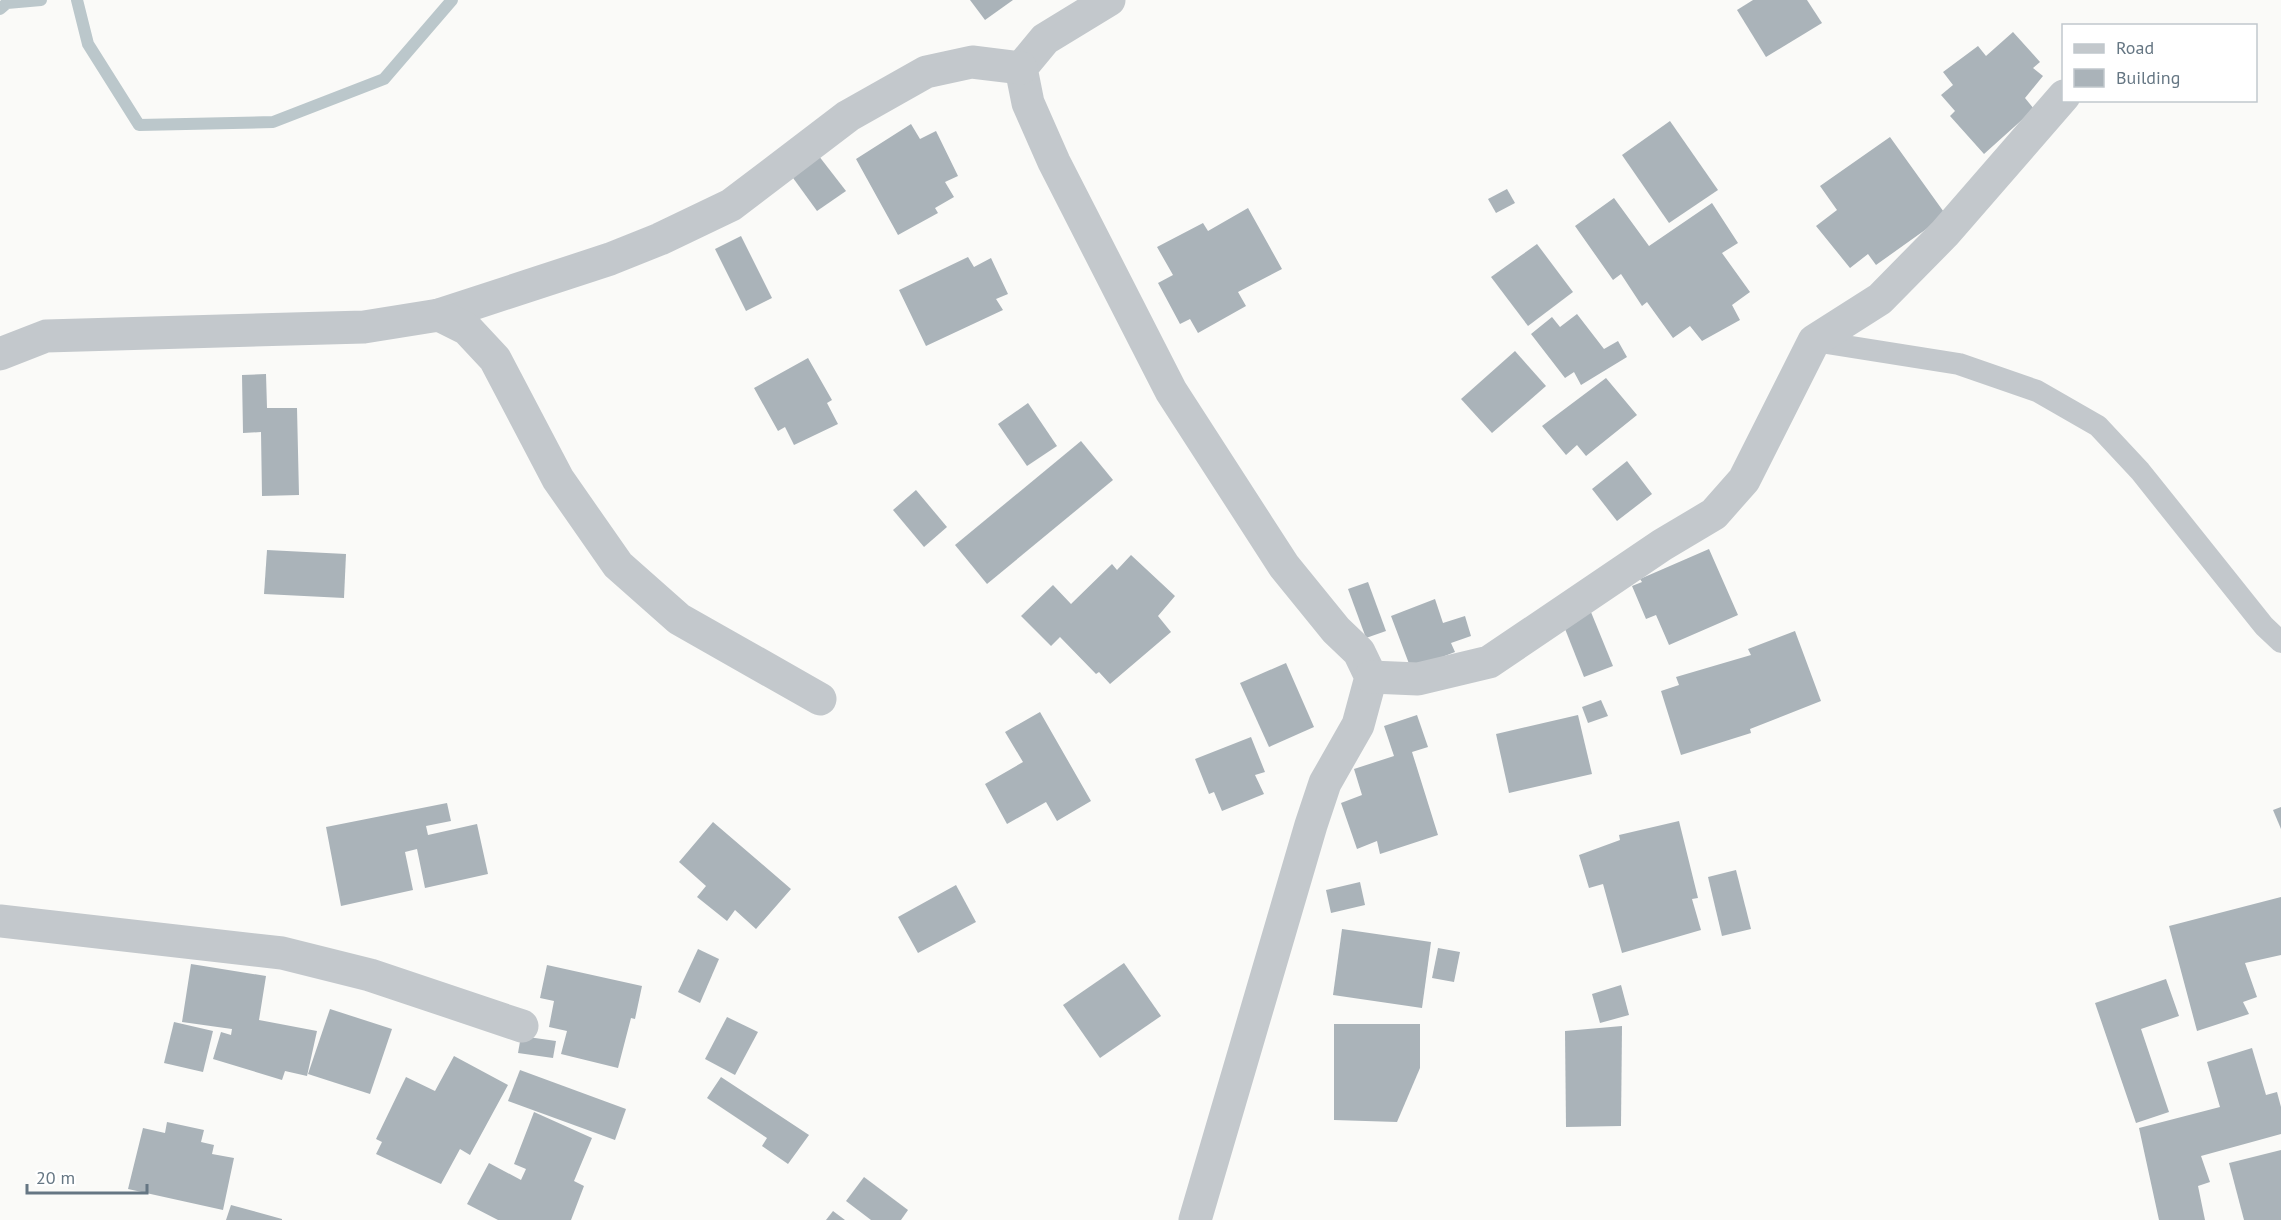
<svg xmlns="http://www.w3.org/2000/svg" width="2281" height="1220" viewBox="0 0 2281 1220" font-family="'PT Sans',sans-serif">
	<style>
		.lines { fill: none; stroke-linecap: round; stroke-linejoin: round }
		.stream { stroke: #bbc7cb; stroke-width: 12 }
		.building { fill: #aab3b9 }
		.service { stroke: #c3c8cc; stroke-width: 22 }
		.minor { stroke: #c3c8cc; stroke-width: 33 }
	</style>
	<rect width="100%" height="100%" fill="#fafaf8"/>
	<g class="lines">
		<g class="stream">
			<path d="M77 0 88 44 139 125 273 122 384 79 452 0"/>
			<path d="M0 9 7 3 41 0"/>
		</g>
	</g>
	<g class="building">
		<path d="M970 0H1013L985 20Z"/>
		<path d="M1753 0H1807L1822 23 1766 57 1737 10Z"/>
		<path d="M2013 32 2040 62 2033 68 2043 76 2025 98 2034 109 1984 154 1950 116 1955 111 1941 95 1953 85 1943 72 1978 46 1986 56Z"/>
		<path d="M1670 121 1718 190 1669 223 1622 155Z"/>
		<path d="M911 124 920 139 936 131 958 176 945 182 954 197 935 208 938 213 898 235 856 159Z"/>
		<path d="M1890 137 1946 215 1876 265 1868 254 1850 268 1816 226 1837 210 1820 186Z"/>
		<path d="M815 151 846 191 817 211 788 171Z"/>
		<path d="M1507 189 1515 203 1496 213 1488 199Z"/>
		<path d="M1614 198 1649 246 1712 203 1738 243 1722 253 1750 292 1732 305 1740 320 1702 341 1690 326 1673 338 1647 302 1642 306 1621 274 1613 280 1575 226Z"/>
		<path d="M1248 208 1282 269 1238 292 1246 306 1198 333 1190 319 1180 324 1158 283 1173 275 1157 247 1203 223 1208 231Z"/>
		<path d="M741 236 772 298 746 311 715 249Z"/>
		<path d="M1537 244 1573 292 1528 326 1491 277Z"/>
		<path d="M968 257 974 267 991 258 1008 294 996 299 1003 310 926 346 899 290Z"/>
		<path d="M1577 314 1604 349 1618 341 1627 357 1581 385 1574 372 1565 378 1531 334 1552 317 1560 327Z"/>
		<path d="M1515 351 1546 386 1492 433 1461 399Z"/>
		<path d="M808 358 832 400 827 403 838 424 794 445 785 427 778 431 754 388Z"/>
		<path d="M266 374 267 408H297L299 495 262 496 261 432 243 433 242 375Z"/>
		<path d="M1606 378 1637 415 1586 456 1577 445 1566 455 1542 426Z"/>
		<path d="M1028 403 1057 446 1027 466 998 424Z"/>
		<path d="M1081 441 1113 480 987 584 955 545Z"/>
		<path d="M1627 461 1652 494 1617 521 1592 489Z"/>
		<path d="M916 490 947 527 924 547 893 510Z"/>
		<path d="M1709 549 1738 615 1669 645 1656 615 1646 619 1632 586 1642 582 1640 579Z"/>
		<path d="M267 550 346 554 344 598 264 594Z"/>
		<path d="M1131 555 1175 596 1158 616 1171 632 1110 684 1099 672 1096 674 1060 637 1051 646 1021 616 1053 585 1071 604 1112 564 1117 570Z"/>
		<path d="M1368 582 1386 631 1366 638 1348 589Z"/>
		<path d="M1584 595 1613 666 1584 677 1556 606Z"/>
		<path d="M1435 599 1443 623 1465 616 1471 636 1451 643 1455 652 1411 669 1391 616Z"/>
		<path d="M1795 631 1821 701 1750 729 1751 733 1681 755 1661 691 1679 685 1676 677 1751 655 1748 649Z"/>
		<path d="M1286 663 1314 727 1269 747 1240 683Z"/>
		<path d="M1601 700 1608 716 1588 723 1582 707Z"/>
		<path d="M1040 712 1091 801 1057 821 1046 802 1007 824 985 784 1023 762 1005 732Z"/>
		<path d="M1417 715 1428 747 1412 752 1438 835 1380 854 1377 841 1357 849 1341 803 1362 795 1354 769 1394 756 1384 726Z"/>
		<path d="M1578 715 1592 774 1509 793 1496 734Z"/>
		<path d="M1251 737 1265 772 1255 775 1264 794 1222 811 1214 792 1209 794 1195 759Z"/>
		<path d="M447 803 451 821 426 826 428 835 477 824 488 874 425 888 417 849 405 852 413 890 341 906 326 827Z"/>
		<path d="M2281 807V829L2273 810Z"/>
		<path d="M1679 821 1698 898 1692 899 1701 930 1622 953 1603 884 1589 888 1579 855 1620 840 1619 835Z"/>
		<path d="M713 822 791 889 756 929 735 910 727 921 697 897 706 886 679 862Z"/>
		<path d="M1736 870 1751 929 1722 936 1708 877Z"/>
		<path d="M1360 882 1365 905 1331 913 1326 890Z"/>
		<path d="M956 885 976 922 918 953 898 917Z"/>
		<path d="M2281 897V955L2245 963 2257 997 2243 1002 2249 1014 2197 1031 2169 926Z"/>
		<path d="M1342 929 1431 942 1422 1008 1333 995Z"/>
		<path d="M1438 948 1460 952 1454 982 1432 978Z"/>
		<path d="M698 949 719 959 700 1003 678 992Z"/>
		<path d="M1124 963 1161 1016 1100 1058 1063 1005Z"/>
		<path d="M191 964 266 976 259 1020 317 1031 307 1076 285 1071 282 1080 213 1059 221 1032 231 1035 232 1029 182 1022Z"/>
		<path d="M547 965 642 986 635 1019 631 1018 618 1068 561 1054 567 1031 549 1027 554 1001 540 998Z"/>
		<path d="M2166 979 2179 1016 2141 1029 2169 1112 2136 1123 2095 1003Z"/>
		<path d="M1621 985 1629 1015 1600 1023 1592 994Z"/>
		<path d="M330 1009 392 1029 370 1094 308 1074Z"/>
		<path d="M727 1017 758 1032 735 1075 705 1059Z"/>
		<path d="M174 1022 213 1031 203 1072 164 1063Z"/>
		<path d="M1334 1024H1420V1068L1397 1122 1334 1120Z"/>
		<path d="M1622 1026 1621 1126 1566 1127 1565 1031Z"/>
		<path d="M521 1036 556 1041 553 1058 518 1053Z"/>
		<path d="M2252 1048 2266 1095 2277 1092 2281 1107V1134L2201 1156 2210 1182 2198 1186 2205 1220H2159L2139 1128 2220 1107 2207 1062Z"/>
		<path d="M454 1056 508 1085 470 1155 460 1149 441 1184 376 1154 382 1142 376 1139 406 1077 435 1091Z"/>
		<path d="M520 1070 626 1109 615 1140 508 1101Z"/>
		<path d="M721 1077 809 1135 788 1164 762 1146 767 1138 707 1098Z"/>
		<path d="M534 1112 592 1138 574 1181 584 1186 571 1220H498L467 1204 489 1163 521 1180 526 1169 514 1164Z"/>
		<path d="M167 1122 204 1130 201 1142 214 1145 212 1154 234 1158 223 1210 128 1189 143 1128 165 1133Z"/>
		<path d="M2281 1150V1220H2244L2229 1163Z"/>
		<path d="M864 1177 908 1210 901 1220H871L846 1201Z"/>
		<path d="M231 1205 282 1219V1220H226Z"/>
		<path d="M833 1211 845 1220H826Z"/>
	</g>
	<g class="lines">
		<path class="service" d="M1814 341 1959 364 2037 391 2098 426 2140 471 2264 626 2281 642"/>
		<g class="minor">
			<path d="M1109 0 1045 39 1021 68 1028 103 1054 162 1171 391 1284 566 1336 630 1359 652 1371 677 1358 725 1325 783 1311 825 1195 1220"/>
			<path d="M439 315 610 259 660 239 731 205 848 116 926 72 972 62 1021 68"/>
			<path d="M0 354 46 336 364 327 439 315 467 329 495 359 558 479 618 565 679 619 820 699"/>
			<path d="M1371 677 1418 679 1489 662 1662 545 1714 514 1744 480 1814 341 1880 299 1945 233 2064 96"/>
			<path d="M0 921 282 953 370 975 522 1026"/>
		</g>
	</g>
	<rect x="2062" y="24" width="195" height="78" fill="#ffffff" stroke="#c1c8cd" stroke-width="1.5"/>
	<rect x="2074" y="44" width="30" height="9" fill="#c3c8cc" stroke="#c1c8cd" stroke-width="1.5"/>
	<text x="2116" y="54" font-size="18" fill="#657683">Road</text>
	<rect x="2074" y="69" width="30" height="18" fill="#aab3b9" stroke="#c1c8cd" stroke-width="1.5"/>
	<text x="2116" y="84" font-size="18" fill="#657683">Building</text>
	<path d="M27 1184v9h120v-9" fill="none" stroke="#657683" stroke-width="3"/>
	<text x="36" y="1184" font-size="18" fill="#657683" stroke="#ffffff" stroke-width="4.5" paint-order="stroke">20 m</text>
</svg>
